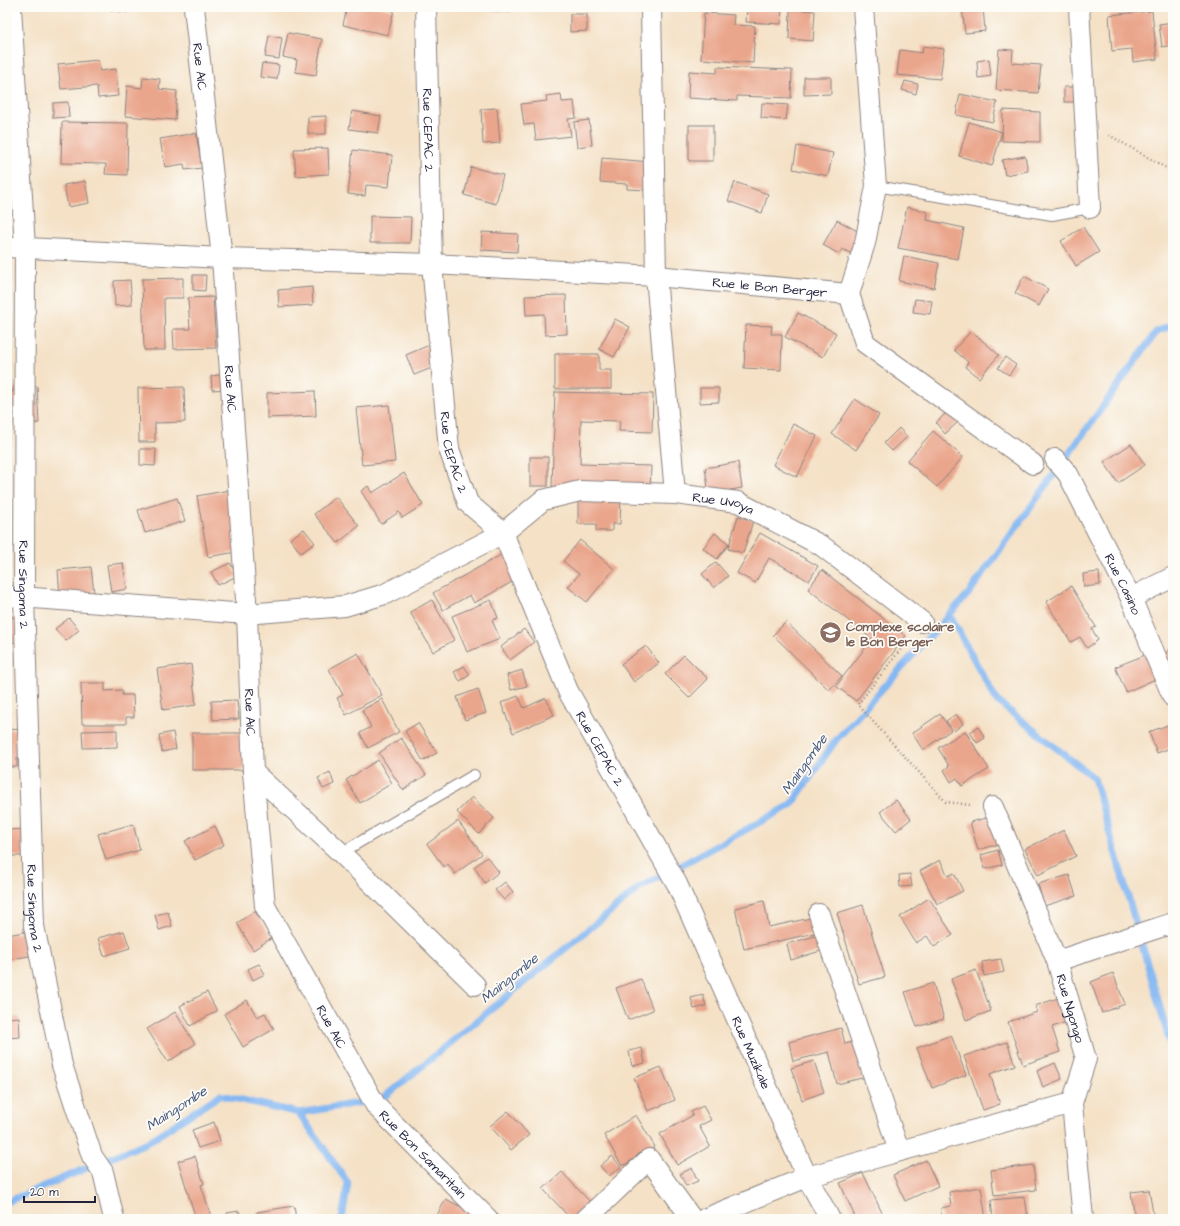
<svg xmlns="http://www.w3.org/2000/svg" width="1180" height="1226" viewBox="0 0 1180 1226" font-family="'Architects Daughter',sans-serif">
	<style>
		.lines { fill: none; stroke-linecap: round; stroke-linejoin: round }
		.stream { stroke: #85b8f2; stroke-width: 7 }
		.building { fill: #eaa68c }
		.lane-casing { stroke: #8b8280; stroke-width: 12 }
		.street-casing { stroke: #8b8280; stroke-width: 22 }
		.path { stroke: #8b8280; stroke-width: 2.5; stroke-dasharray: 1 3; stroke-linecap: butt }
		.lane { stroke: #fff; stroke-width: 10 }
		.street { stroke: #fff; stroke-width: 20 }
		.labels { text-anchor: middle; stroke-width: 3.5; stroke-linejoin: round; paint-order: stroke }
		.street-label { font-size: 13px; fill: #22223b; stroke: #fdfcf7 }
		.education-label { font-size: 13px; font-weight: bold; fill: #785e54; stroke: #fdfcf7; text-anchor: start }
		.water-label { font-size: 14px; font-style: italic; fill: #45567b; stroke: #fdfcf7 }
	</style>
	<rect width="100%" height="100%" fill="#fdfcf7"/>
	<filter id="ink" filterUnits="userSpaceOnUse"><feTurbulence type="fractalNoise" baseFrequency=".025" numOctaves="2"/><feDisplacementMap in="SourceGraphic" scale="8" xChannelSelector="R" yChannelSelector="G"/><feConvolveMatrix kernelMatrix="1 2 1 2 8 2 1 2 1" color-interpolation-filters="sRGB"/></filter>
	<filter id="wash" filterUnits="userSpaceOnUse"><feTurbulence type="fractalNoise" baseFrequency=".012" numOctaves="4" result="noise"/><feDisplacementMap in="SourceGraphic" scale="16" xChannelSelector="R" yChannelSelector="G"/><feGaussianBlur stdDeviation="0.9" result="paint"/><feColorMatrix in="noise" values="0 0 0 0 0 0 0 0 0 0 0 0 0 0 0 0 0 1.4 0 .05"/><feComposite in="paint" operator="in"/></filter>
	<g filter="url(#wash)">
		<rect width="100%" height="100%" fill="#f4e1c6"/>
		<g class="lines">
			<g class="stream">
				<path d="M949 614 997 701 1094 778 1173 1053"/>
				<path d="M299 1113 348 1183 342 1219"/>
				<path d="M7 1202 148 1142 220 1095 299 1113 382 1099 639 888 791 805 836 740 969 593 1157 331 1173 325"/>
			</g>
		</g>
		<g id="blocks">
			<g class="building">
				<path d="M110 7H128V12L110 10Z"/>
				<path d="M347 7H378L394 10 388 35 343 25Z"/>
				<path d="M466 7H511L510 12 466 9Z"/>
				<path d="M747 7H782L781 24 746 22Z"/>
				<path d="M962 7H983L985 31 965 33Z"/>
				<path d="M790 9 815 11 813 41 789 39Z"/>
				<path d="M1152 11 1157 59 1133 62 1132 49 1112 51 1109 15Z"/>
				<path d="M704 13 734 15 733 25 755 26 753 63 701 59Z"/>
				<path d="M570 14H587V31L570 32Z"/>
				<path d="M1173 22V45L1162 47 1159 24Z"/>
				<path d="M288 33 322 39 316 75 295 72 297 60 283 57Z"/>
				<path d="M269 36 282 38 279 59 265 57Z"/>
				<path d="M923 46 944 49 940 79 897 75 900 50 922 53Z"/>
				<path d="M999 49 1013 50 1012 63 1041 65 1038 93 996 90Z"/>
				<path d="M989 59 991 76 978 78 977 61Z"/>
				<path d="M98 60 100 71 116 69 118 96 98 98 97 86 61 89 58 64Z"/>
				<path d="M262 63 279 65 277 79 260 77Z"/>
				<path d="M717 67 792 70 791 98 737 96V101L688 98 689 71 717 73Z"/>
				<path d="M143 77 160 79 159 89 177 91 175 120 125 116 127 86 142 88Z"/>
				<path d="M804 77H831V94L804 95Z"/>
				<path d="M905 81 918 84 916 94 902 90Z"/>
				<rect x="1064" y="87" width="15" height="15"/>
				<path d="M561 94 562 102 574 101 576 118 568 119 571 136 536 140 534 124 524 125 521 104 547 101 546 96Z"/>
				<path d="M960 94 997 102 993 122 956 115Z"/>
				<path d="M68 102 69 117 53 118V103Z"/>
				<path d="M762 103 788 105 786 120 761 118Z"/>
				<path d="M497 108 500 143 483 144 481 109Z"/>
				<path d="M1003 110 1040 112V142L1002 141Z"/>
				<path d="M352 111 381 116 378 133 349 129Z"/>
				<path d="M326 116V134H308V117Z"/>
				<path d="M589 120 592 145 577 147 574 122Z"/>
				<path d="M62 122 128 123 127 175 105 174 106 164 61 163Z"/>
				<path d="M969 122 1002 132 992 166 959 156Z"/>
				<rect x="689" y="125" width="24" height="36"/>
				<path d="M196 133 202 168 185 170 184 164 165 167 160 139Z"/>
				<path d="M797 146 833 153 828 176 793 169Z"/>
				<path d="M328 148 329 174 296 176 294 149Z"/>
				<path d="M353 150 392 155 389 187 366 185 365 196 348 194Z"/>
				<path d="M1025 156 1028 171 1005 175 1002 160Z"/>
				<path d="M602 158 651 162 648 190 627 189V184L600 182Z"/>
				<path d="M471 167 503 175 496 204 464 195Z"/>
				<path d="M85 181 89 203 68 207 64 185Z"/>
				<path d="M735 182 768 194 762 213 728 201Z"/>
				<path d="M907 207 928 212 927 220 964 228 958 259 898 248Z"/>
				<path d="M370 216 411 217 410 243H370Z"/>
				<path d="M837 220 869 237 858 257 842 249 839 254 823 245Z"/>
				<path d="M1083 227 1099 252 1076 266 1061 241Z"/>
				<path d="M482 232 518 234 517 252 481 250Z"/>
				<path d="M904 256 939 263 934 288 899 281Z"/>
				<path d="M193 275H206L205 291 193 290Z"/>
				<path d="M1024 276 1048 289 1039 306 1015 293Z"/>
				<path d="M183 278V298H164L165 350H144L142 279Z"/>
				<path d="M130 280 132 305 115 306 114 281Z"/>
				<path d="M312 287 313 305 279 307 278 290Z"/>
				<path d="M566 295 567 334 545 335 544 314 526 315 525 296Z"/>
				<path d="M213 297 216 348 174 349 173 329H190L188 298Z"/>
				<path d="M915 299 932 301 930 314 913 312Z"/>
				<path d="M798 313 836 333 823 357 785 337Z"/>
				<path d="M615 319 630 327 614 357 599 349Z"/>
				<path d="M746 325 772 326 771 334H782L781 370 744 368Z"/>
				<path d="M971 331 999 355 979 378 965 367 968 362 954 350Z"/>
				<path d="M434 343 442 364 414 375 406 355Z"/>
				<path d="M555 354H599V370H611V389H555Z"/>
				<path d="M1005 357 1016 365 1009 375 998 368Z"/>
				<path d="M226 374 227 389 212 390 211 376Z"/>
				<path d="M37 386 39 423 15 424V414H9L8 391H14V387Z"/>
				<path d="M184 387 185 422 155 423V442H139L138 388Z"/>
				<path d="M700 388H719V402L700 403Z"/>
				<path d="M315 391 316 416 267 418V393Z"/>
				<path d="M555 392 653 394 652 432 619 431 620 421 581 420 580 464 651 466 650 490 552 487Z"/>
				<path d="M855 399 879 415 856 450 832 434Z"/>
				<path d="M389 405 395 462 362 465 356 408Z"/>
				<path d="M948 411 958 422 945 434 936 423Z"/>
				<path d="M793 424 817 436 797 477 773 465Z"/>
				<path d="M899 428 907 437 892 451 884 443Z"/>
				<path d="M933 431 963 457 937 487 907 461Z"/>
				<path d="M1131 444 1145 465 1118 483 1104 462Z"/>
				<path d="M140 449H156L155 466 140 465Z"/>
				<rect x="530" y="457" width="18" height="29"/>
				<path d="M738 462 742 488 709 494 705 468Z"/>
				<path d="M404 473 423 505 402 518 399 512 381 524 361 491 368 486 372 493Z"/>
				<path d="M230 490 242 551 208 557 197 496Z"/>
				<path d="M578 496 621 497 620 524H612V531H596V524H578Z"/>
				<path d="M336 497 359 526 338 543 314 514Z"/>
				<path d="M177 498 185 521 145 533 138 510Z"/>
				<path d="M738 516 753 521 743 553 728 549Z"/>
				<path d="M304 529 315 543 301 553 290 539Z"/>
				<path d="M715 533 729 544 717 559 703 548Z"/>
				<path d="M760 533 818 566 809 581 769 558 755 583 737 573Z"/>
				<path d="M580 540 614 569 587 602 568 587 579 574 563 561Z"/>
				<path d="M508 551 523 576 474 603 470 595 443 610 433 593Z"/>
				<path d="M716 562 728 576 714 588 702 574Z"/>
				<path d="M123 563 127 589 111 592 107 565Z"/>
				<path d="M230 563 237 576 218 585 211 572Z"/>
				<path d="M91 567 94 593 60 596 58 570Z"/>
				<path d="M822 570 906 636 856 701 836 686 872 639 808 589Z"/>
				<path d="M1099 572 1100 585 1084 587 1083 574Z"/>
				<path d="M1071 586 1096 627 1092 629 1098 640 1087 648 1080 637 1071 642 1046 602Z"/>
				<path d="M432 600 454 640 433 652 410 612Z"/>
				<path d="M491 600 498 618 492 620 500 639 467 652 452 616Z"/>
				<path d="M7 617 31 618 30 643 7 642Z"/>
				<path d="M69 618 79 630 66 641 55 629Z"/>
				<path d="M786 622 842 676 829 690 773 635Z"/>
				<path d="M524 629 534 642 510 660 501 647Z"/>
				<path d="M646 646 659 663 634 682 621 664Z"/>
				<path d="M1173 647V674L1160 658Z"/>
				<path d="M358 653 382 695 346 715 337 698 343 695 329 669Z"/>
				<path d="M1150 653 1160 677 1126 692 1115 667Z"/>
				<path d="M684 655 708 679 689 698 665 674Z"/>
				<path d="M191 664 196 705 163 710 157 669Z"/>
				<path d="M464 666 470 675 460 681 454 672Z"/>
				<path d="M522 670 527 686 511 690 507 675Z"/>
				<path d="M81 683H105V691L122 690V695H133L134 717H126V724H82Z"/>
				<path d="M478 689 486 713 465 720 457 697Z"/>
				<path d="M518 696 524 708 546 698 554 715 513 733 501 703Z"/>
				<path d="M382 699 399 732 368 748 360 733 371 727 362 710Z"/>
				<path d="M237 700 239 719 213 720 211 701Z"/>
				<path d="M940 714 951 730 923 750 912 733Z"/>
				<path d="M956 714 963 724 954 731 946 721Z"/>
				<path d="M418 723 437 753 423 761 405 731Z"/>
				<path d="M1173 723V747L1157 753 1149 732Z"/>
				<path d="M978 727 985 738 977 743 970 732Z"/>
				<path d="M7 729 28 730V758H17V767H7Z"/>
				<path d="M117 730V747L83 748 82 731Z"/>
				<path d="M965 731 989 769 962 786 957 778 951 782 944 770 949 766 938 748Z"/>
				<path d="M173 732 176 749 162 752 159 735Z"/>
				<rect x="192" y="733" width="52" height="37"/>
				<path d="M401 738 426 775 403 790 379 753Z"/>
				<path d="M378 760 392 783 360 803 346 780Z"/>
				<path d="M330 772 334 784 323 789 318 778Z"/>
				<path d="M472 797 494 818 479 834 457 812Z"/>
				<path d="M896 800 911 819 896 831 880 812Z"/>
				<path d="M991 817 999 844 978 850 970 822Z"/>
				<path d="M458 821 482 854 455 874 448 864 444 867 427 844Z"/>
				<path d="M133 824 140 850 106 860 98 834Z"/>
				<path d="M215 826 224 845 195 860 185 841Z"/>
				<path d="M26 829V856H7V830Z"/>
				<path d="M1064 830 1076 856 1038 875 1025 849Z"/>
				<path d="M998 850 1002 865 985 869 981 855Z"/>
				<path d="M487 857 499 872 485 883 474 867Z"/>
				<path d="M940 860 948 876 954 873 963 891 937 904 920 871Z"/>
				<path d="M910 874 912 886 900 887 899 875Z"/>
				<path d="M1069 875 1076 896 1044 906 1038 884Z"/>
				<path d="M505 882 513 892 504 900 495 890Z"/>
				<path d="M929 898 953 935 934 947 927 936 916 943 900 917Z"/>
				<path d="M764 901 769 927 815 917 819 932 744 949 735 908Z"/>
				<path d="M863 905 885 977 859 984 837 913Z"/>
				<path d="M255 911 272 938 253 950 237 923Z"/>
				<path d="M168 912 172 926 159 930 155 915Z"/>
				<path d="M30 931 34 955 7 960V935Z"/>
				<path d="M124 931 130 948 104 956 98 938Z"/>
				<path d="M822 934 827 949 791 960 787 944Z"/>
				<path d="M1001 959 1004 972 984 976 982 962Z"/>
				<path d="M259 964 265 974 253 980 248 969Z"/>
				<path d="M976 970 991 1011 966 1020 951 979Z"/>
				<path d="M1113 973 1125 1004 1102 1013 1091 982Z"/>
				<path d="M641 979 653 1010 628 1020 616 988Z"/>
				<path d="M933 983 944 1019 917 1027 905 992Z"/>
				<path d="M207 992 217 1011 190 1026 180 1006Z"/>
				<path d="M703 995 706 1006 694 1009 691 998Z"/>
				<path d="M1058 998 1067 1022 1052 1027 1060 1052 1023 1065 1008 1022 1037 1012 1035 1006Z"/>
				<path d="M247 1000 257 1017 265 1013 274 1029 243 1047 224 1014Z"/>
				<path d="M175 1012 195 1044 168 1062 147 1029Z"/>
				<path d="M19 1017 20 1037 7 1038V1018Z"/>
				<path d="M841 1028 845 1044 857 1041 866 1077 837 1084 829 1052 793 1061 789 1042Z"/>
				<path d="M951 1035 966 1075 932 1088 917 1048Z"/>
				<path d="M1007 1042 1015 1065 990 1074 1000 1104 983 1110 964 1056Z"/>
				<path d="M642 1048 645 1063 632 1066 629 1051Z"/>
				<path d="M814 1061 824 1092 802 1100 791 1068Z"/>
				<path d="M1055 1063 1062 1079 1043 1087 1037 1071Z"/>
				<path d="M661 1067 675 1100 648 1111 634 1078Z"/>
				<path d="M703 1106 711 1120 699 1126 710 1146 677 1165 660 1134 693 1115 691 1112Z"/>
				<path d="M508 1111 529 1135 511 1150 490 1126Z"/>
				<path d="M636 1115 655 1147 622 1166 604 1135Z"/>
				<path d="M214 1122 220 1141 198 1148 192 1130Z"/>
				<path d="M195 1156 204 1184 201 1185 211 1216 201 1219H196L178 1161Z"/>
				<path d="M612 1156 621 1167 609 1176 600 1166Z"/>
				<path d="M926 1160 938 1186 905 1201 893 1175Z"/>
				<path d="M1033 1165 1036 1190 994 1195 991 1170Z"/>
				<path d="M692 1168 698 1181 686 1186 680 1174Z"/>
				<path d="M562 1172 590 1202 571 1219 543 1189Z"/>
				<path d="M863 1173 885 1219H856L840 1183Z"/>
				<path d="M981 1187 986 1219H942L941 1208 951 1206 949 1192Z"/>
				<path d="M1149 1190 1154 1219H1135L1131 1192Z"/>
				<path d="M1025 1197 1028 1219H993L991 1200Z"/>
				<path d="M446 1199 475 1214 473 1219H435Z"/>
				<path d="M294 1206 296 1219H258L257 1212Z"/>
				<path d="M239 1211 241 1219H228L227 1213Z"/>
			</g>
		</g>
	</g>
	<g filter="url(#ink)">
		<use href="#blocks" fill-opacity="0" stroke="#8b8280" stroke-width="1"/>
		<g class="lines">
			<defs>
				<g id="lane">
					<path d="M876 186 1052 215 1090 208"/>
					<path d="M341 853 474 775"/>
				</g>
				<g id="street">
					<path id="s1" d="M11 7 25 248 24 596 34 926 62 1065 92 1156 103 1172 114 1219"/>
					<path id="s2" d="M194 7 222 258 247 614 253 772 265 906 376 1106 488 1219"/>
					<path id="s3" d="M426 7 432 264 449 449 468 503 503 533 568 691 677 884 807 1177 830 1219"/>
					<path d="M651 7 656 276 675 494"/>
					<path d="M1079 7 1090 208"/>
					<path id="s4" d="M7 247 222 258 432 264 656 276 849 294"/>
					<path d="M849 294 865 243 876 186 863 7"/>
					<path d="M849 294 865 343 1033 464"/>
					<path id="s5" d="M1055 459 1068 474 1131 598 1173 697"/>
					<path id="s6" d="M7 596 247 614 345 606 385 594 503 533 543 500 580 491 675 494 738 502 822 546 922 622"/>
					<path d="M1131 598 1173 577"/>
					<path d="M253 772 341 853 475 985"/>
					<path id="s7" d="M993 807 1057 961 1086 1059 1072 1103 1083 1219"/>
					<path d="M819 914 899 1151"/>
					<path d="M1057 961 1173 923"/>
					<path d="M586 1219 649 1159 692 1219"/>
					<path d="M704 1219 807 1177 1072 1103"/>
				</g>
			</defs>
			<use href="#lane" class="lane-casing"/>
			<use href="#street" class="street-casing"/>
			<g class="path">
				<path d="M1109 135 1173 172"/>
				<path d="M908 640 858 704 867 715 946 802 971 805"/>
			</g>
			<use href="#lane" class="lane"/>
			<use href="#street" class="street"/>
		</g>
	</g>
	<defs>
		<symbol id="school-disc" viewBox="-11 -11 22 22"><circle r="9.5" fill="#8d6e63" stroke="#fdfcf7"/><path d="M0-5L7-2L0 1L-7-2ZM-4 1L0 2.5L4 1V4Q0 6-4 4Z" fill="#fff"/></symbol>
	</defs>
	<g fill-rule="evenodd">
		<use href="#school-disc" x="818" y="620" width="25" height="25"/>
	</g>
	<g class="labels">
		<g class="street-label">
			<text dy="5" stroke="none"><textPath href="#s2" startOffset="60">Rue AIC</textPath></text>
			<text dy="5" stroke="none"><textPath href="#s3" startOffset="123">Rue CEPAC 2</textPath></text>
			<text dy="5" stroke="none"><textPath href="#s4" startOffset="764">Rue le Bon Berger</textPath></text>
			<text dy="5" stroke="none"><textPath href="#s2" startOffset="384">Rue AIC</textPath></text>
			<text dy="5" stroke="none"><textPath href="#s3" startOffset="447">Rue CEPAC 2</textPath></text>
			<text dy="5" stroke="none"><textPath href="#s6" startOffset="748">Rue Uvoya</textPath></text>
			<text dy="5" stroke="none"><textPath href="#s5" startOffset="143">Rue Casino</textPath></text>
			<text dy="5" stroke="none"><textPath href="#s1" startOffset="578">Rue Singoma 2</textPath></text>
			<text dy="5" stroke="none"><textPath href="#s2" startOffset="708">Rue AIC</textPath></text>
			<text dy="5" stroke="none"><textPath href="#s3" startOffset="783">Rue CEPAC 2</textPath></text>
			<text dy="5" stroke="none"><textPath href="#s1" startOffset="902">Rue Singoma 2</textPath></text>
			<text dy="5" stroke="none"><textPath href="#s7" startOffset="216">Rue Ngongo</textPath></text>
			<text dy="5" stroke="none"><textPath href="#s2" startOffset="1040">Rue AIC</textPath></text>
			<text dy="5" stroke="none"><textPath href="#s3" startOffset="1123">Rue Muzikale</textPath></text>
			<text dy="5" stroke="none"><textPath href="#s2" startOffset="1198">Rue Bon Samaritain</textPath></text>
		</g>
		<g class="education-label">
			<text x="846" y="631">Complexe scolaire<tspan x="846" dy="15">le Bon Berger</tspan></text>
		</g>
		<g class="water-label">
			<text transform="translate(804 764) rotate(-55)" y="5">Maingombe</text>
			<text transform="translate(509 978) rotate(-39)" y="5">Maingombe</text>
			<text transform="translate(176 1108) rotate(-33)" y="5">Maingombe</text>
		</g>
	</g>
	<rect width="1180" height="1226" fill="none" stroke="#fdfcf7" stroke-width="24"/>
	<path d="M24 1196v6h71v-6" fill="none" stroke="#22223b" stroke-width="2"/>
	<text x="30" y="1196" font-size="12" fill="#22223b" stroke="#fdfcf7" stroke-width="3" paint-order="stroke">20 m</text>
</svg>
